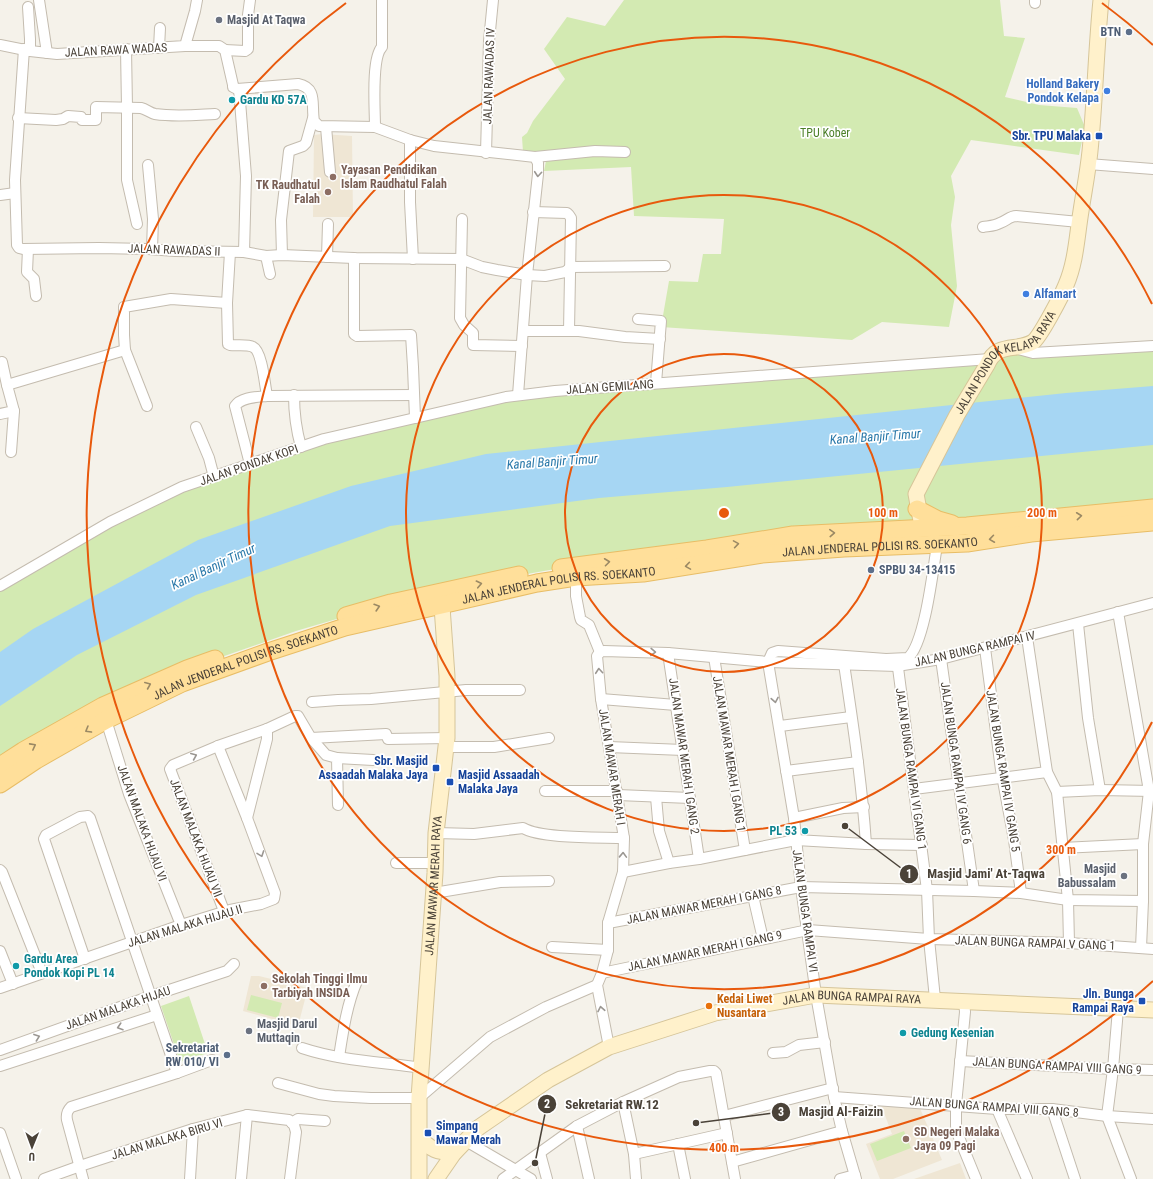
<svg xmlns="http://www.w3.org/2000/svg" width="1153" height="1179" viewBox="0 0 1153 1179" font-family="'Roboto Condensed',sans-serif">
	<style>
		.education { fill: #efe6d4 }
		.green { fill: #d3eab2 }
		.water { fill: #a6d6f3 }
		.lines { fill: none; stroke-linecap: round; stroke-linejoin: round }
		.street-casing { stroke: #c4bcaf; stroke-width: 12 }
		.secondary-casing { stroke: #d6c599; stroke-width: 17 }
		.primary-casing { stroke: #e8bd66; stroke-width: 19 }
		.street { stroke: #fff; stroke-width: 10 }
		.secondary { stroke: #fff1cb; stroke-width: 15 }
		.primary { stroke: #ffdf9a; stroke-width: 17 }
		.oneway { stroke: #9b9792 }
		.oneway2 { stroke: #9b8964 }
		.ring { fill: none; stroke: #e8590c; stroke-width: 2 }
		.worship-dot { fill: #6b7280; stroke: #fff; stroke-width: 1.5 }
		.service-dot { fill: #5c6f8a; stroke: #fff; stroke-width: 1.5 }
		.shop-dot { fill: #3f7fe0; stroke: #fff; stroke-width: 1.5 }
		.culture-dot { fill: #0f9aa8; stroke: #fff; stroke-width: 1.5 }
		.transit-dot { fill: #1a4fb4; stroke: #fff; stroke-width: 1.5 }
		.education-dot { fill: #8d6e63; stroke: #fff; stroke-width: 1.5 }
		.food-dot { fill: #e8710a; stroke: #fff; stroke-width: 1.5 }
		.labels { text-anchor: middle; stroke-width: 3.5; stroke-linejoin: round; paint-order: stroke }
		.worship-label { font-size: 12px; font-weight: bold; fill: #5b616d; stroke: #fff; text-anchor: start }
		.service-label { font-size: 12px; font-weight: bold; fill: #4e5e75; stroke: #fff; text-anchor: end }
		.street-label { font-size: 12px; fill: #4a4238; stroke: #fff }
		.shop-label { font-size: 12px; font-weight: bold; fill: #366cbe; stroke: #fff; text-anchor: end }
		.culture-label { font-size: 12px; font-weight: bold; fill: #0d838f; stroke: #fff; text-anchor: start }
		.park-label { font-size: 12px; fill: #4b7f28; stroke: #fff }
		.transit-label { font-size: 12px; font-weight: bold; fill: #164399; stroke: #fff; text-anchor: end }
		.education-label { font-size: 12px; font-weight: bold; fill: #785e54; stroke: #fff; text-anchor: start }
		.food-label { font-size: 12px; font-weight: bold; fill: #c56008; stroke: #fff; text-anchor: start }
		.water-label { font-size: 13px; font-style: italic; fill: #2978a9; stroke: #fff }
		.centre { fill: #e8590c; stroke: #fff; stroke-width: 2 }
		.ring-label { font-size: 12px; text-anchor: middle; font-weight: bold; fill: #e8590c; stroke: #fff; stroke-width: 3.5; stroke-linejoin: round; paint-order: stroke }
		.leader { fill: none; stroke: #4a4238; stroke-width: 1.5 }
		.callout-dot { fill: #4a4238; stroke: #fff; stroke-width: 1.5 }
		.mark-label { font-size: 12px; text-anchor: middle; font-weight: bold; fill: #fff }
		.callout-label { font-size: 13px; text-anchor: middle; font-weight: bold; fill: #4a4238; stroke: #fff; stroke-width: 3.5; stroke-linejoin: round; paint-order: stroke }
	</style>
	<rect width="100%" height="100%" fill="#f5f2ea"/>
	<g class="education">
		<path d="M322 134 352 136 353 217H313L314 135Z"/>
		<path d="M251 976H259L308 988 298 1026 243 1011Z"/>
		<path d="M881 1105 919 1106 942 1160 893 1179H880L866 1144 892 1134Z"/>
		<path d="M960 1163 966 1179H914Z"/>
	</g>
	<g class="green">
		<path d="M624 0H1000L1004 36 1025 38 1005 97 1039 105 1077 108 1085 127 1079 155 971 140 951 176 955 197 951 225 957 286 949 327 882 322 852 340 661 327 669 281 698 282 703 254H721L724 219 634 216 631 167 544 171 546 161 535 154 523 152 522 137 527 133 533 121 565 79 544 49 567 17 605 26Z"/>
		<path d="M1153 346V508L561 568 510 577 391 603 296 631 187 669 0 784V588L152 502 301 447 506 397 989 359 998 351 1033 353Z"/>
		<path d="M251 995 282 1003 278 1018 247 1010Z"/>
		<path d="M189 996 208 1053 180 1062 161 1006Z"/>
		<path d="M904 1131 911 1148 877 1161 870 1144Z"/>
	</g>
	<path class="water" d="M1153 386V445L727 487 599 498 390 526 196 595 77 655 0 706V652L33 629 198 540 351 486 486 454 1066 393Z"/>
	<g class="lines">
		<defs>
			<g id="street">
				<path d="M39 0 47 53"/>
				<path d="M1035 3V0"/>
				<path d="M28 7 30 39V51"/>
				<path d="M0 45 30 51 57 54 185 46 195 11 197 0"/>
				<path d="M185 46H219L225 50 233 85V87L237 89 298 84C318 88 311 105 314 121L319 126 375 127 410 140 434 146 535 157 538 163V174L527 275 518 395"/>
				<path d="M159 48 160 28"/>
				<path d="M24 49 15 180 17 245 19 248 23 249 99 248 148 249 175 251 244 252 266 256 282 255 354 258 461 259 482 267 497 270 527 275 545 276 565 272 571 267 665 266"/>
				<path d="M126 49 127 107V180L137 224"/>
				<path d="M225 50 245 51 248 49V15L250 0"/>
				<path d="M239 89 246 176 244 252"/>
				<path d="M18 118 56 120 63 119 68 116 81 117 82 120H96V107L141 108C146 109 150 113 155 114 175 117 195 115 215 114"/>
				<path d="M326 127 330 172"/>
				<path d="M375 127C375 110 371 58 382 47V0"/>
				<path d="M410 140V202L413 259"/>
				<path d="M486 153 489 41 493 0"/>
				<path d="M535 157 595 151 625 152"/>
				<path d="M1088 164 1153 169"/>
				<path d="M148 165 153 219 152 249"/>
				<path d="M0 195 15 193"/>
				<path d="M533 212 567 213 569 215 571 218 569 331"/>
				<path d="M462 219 460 318 464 325 473 333V345L522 346"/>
				<path d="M983 227C989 226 995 226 1000 223 1006 221 1010 216 1016 216L1079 222"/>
				<path d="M28 249 27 272 34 279 36 296"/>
				<path d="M230 252 227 303 228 344 230 345C236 346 247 344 253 347 262 351 265 386 267 396L414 395"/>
				<path d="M282 255 281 220 289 151 303 146 306 143 313 118"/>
				<path d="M266 256 270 274"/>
				<path d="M327 257 328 224"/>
				<path d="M354 258V334L357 336 411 335 413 367 415 418"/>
				<path d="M638 319 661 321 656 383"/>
				<path d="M524 331H579L625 337 660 339"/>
				<path d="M1018 349 1033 353 1153 346"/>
				<path d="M2 362 7 385"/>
				<path d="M294 395C294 413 296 429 301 447"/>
				<path d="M147 406 125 350 124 335V307L171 299 227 303"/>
				<path d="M0 414 14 411"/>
				<path d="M196 427 209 458 214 477"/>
				<path d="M11 452 14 411 7 385 125 350"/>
				<path d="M250 464 235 406C241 397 257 397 267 396"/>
				<path d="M576 577V596L580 617 581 620 589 625 600 652"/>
				<path d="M0 586 110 522 182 487 324 439 506 397 555 391 990 359"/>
				<path d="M1118 612 1149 791 1143 844V901L1141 948"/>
				<path d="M1078 624 1088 718 1100 790"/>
				<path d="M1027 637 1047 772 1057 792 1068 900 1069 943"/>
				<path d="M985 648 1001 770 1014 840 1021 893"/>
				<path d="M600 652 604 651 668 653 768 662 897 666 941 659 1153 603"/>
				<path d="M600 652 597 656 601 699 624 838 623 872 608 923V950L602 973 597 985 609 1047"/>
				<path d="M668 653 699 859"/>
				<path d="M714 657 745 850"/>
				<path d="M941 659 974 891"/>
				<path d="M897 660 927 890 929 939 935 999"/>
				<path d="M768 662 794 818 801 887 816 995 834 1097 842 1131 856 1179"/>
				<path d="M768 662 772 653 778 651 886 659 908 658C925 643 933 569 937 545"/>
				<path d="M844 664C853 724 862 784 866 844"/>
				<path d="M601 699 676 705"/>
				<path d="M312 702 338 700 371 699 466 690H520"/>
				<path d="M106 720 129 794 181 925"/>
				<path d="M780 726 851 717"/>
				<path d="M311 738 386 734 388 739 447 738"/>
				<path d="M446 747H494L549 738"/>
				<path d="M609 747 683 750"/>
				<path d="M337 758 373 760"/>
				<path d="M786 771 858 762"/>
				<path d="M914 789 1047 772"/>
				<path d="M545 791H617"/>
				<path d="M1057 792 1100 790 1153 791"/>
				<path d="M618 795 690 798"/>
				<path d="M656 797 659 831 669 863"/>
				<path d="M247 818 267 739V729"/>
				<path d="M794 818 843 808 864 807"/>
				<path d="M436 833 474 834 523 828C542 839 600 837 624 838"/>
				<path d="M1062 848 1143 844"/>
				<path d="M396 863H435"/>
				<path d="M0 870 2 872 42 973"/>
				<path d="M623 872 669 863 699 859 796 840 866 844 922 845"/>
				<path d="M434 893 500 882 549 881"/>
				<path d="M753 896 763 939"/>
				<path d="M224 911 170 769 173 765 218 746 267 729 295 716H298L311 738 326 755 337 758 338 805"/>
				<path d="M608 923 801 887 974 891 1021 893 1068 900 1143 901"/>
				<path d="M552 947 608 950"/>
				<path d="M0 951 13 984"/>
				<path d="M85 959 44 839 46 835 80 817 88 816 90 818 177 1073"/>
				<path d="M602 973 808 930 929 939 1069 943 1153 949"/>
				<path d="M0 988 181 925 230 910 261 904 274 899 275 893 247 818 218 746"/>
				<path d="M964 1001 965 1012 956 1105V1126L958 1135 976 1179"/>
				<path d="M1118 1009 1113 1069 1107 1116 1131 1179"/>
				<path d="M302 1048C341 1061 382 1062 422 1068"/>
				<path d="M0 1050 151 996 227 971 234 964"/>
				<path d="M773 1053 786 1052 799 1045 825 1042"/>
				<path d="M339 1057C343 1031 347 1004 357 981"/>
				<path d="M960 1061 1113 1069 1153 1070"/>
				<path d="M0 1066 157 1015"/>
				<path d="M278 1083 319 1094 334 1096 371 1098H419L490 1037 546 1007 597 985"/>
				<path d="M834 1097 997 1109H1052L1107 1116 1153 1119"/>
				<path d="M623 1102 634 1154 636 1179"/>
				<path d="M997 1109 1027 1179"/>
				<path d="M1052 1109 1075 1179"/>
				<path d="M724 1116 833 1088"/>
				<path d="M292 1123 298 1119 325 1121"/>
				<path d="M577 1126 589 1179"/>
				<path d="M0 1133 16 1179"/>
				<path d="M466 1141 531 1179"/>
				<path d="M678 1144 685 1179"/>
				<path d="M540 1153 547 1179"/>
				<path d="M634 1154 727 1133"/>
				<path d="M732 1162 842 1131"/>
				<path d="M44 1179 80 1166 193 1129 247 1115 289 1120 292 1123"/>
				<path d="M83 1179 67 1120C66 1114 67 1111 71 1107L177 1073 212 1060"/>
				<path d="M190 1179 193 1129"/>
				<path d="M241 1179 247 1115"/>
				<path d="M290 1179 296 1132 294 1125 292 1123"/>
				<path d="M503 1179 577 1126 623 1102 679 1077 710 1071H714L716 1073 735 1179"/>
				<path d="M840 1179 855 1175"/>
			</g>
			<g id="secondary">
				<path id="s1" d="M921 521 916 494 957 415 987 365C997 341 1017 352 1033 342 1040 337 1062 295 1066 285 1076 262 1077 235 1081 211 1084 191 1088 171 1090 151 1095 101 1096 50 1101 0"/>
				<path d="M420 1138C431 1150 437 1152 454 1153"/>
				<path id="s2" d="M419 1179V1098L435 873 436 833 447 738V676L441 593"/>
				<path id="s3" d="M436 1179 454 1153 478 1128 548 1080 609 1047 715 1013 816 995 1153 1010"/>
			</g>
			<g id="primary">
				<path d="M917 509 938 520 952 524"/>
				<path d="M561 568 707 549 793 535 967 526 1153 508"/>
				<path d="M346 616 391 603 519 575"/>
				<path d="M0 766 23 751 103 706 187 669 215 659"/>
				<path id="s4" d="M0 784 36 760 106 720 182 683 268 652 345 627 537 583 576 577 643 573 762 554 844 548 967 543 1031 533 1153 522"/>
			</g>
		</defs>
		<use href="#street" class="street-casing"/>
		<use href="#secondary" class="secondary-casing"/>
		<use href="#primary" class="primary-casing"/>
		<use href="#street" class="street"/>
		<use href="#secondary" class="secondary"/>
		<use href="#primary" class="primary"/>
	</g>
	<defs><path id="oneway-chevron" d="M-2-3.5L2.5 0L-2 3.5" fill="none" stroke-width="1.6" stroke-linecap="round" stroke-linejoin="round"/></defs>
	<g class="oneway">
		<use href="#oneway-chevron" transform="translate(538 174) rotate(95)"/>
		<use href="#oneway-chevron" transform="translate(653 652) rotate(2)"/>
		<use href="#oneway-chevron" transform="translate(599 671) rotate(-95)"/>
		<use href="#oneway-chevron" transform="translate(775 700) rotate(80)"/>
		<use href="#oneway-chevron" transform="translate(194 756) rotate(-23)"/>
		<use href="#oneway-chevron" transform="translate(261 854) rotate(70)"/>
		<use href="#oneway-chevron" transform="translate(623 855) rotate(-88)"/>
		<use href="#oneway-chevron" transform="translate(601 1009) rotate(-101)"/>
		<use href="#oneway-chevron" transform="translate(120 1027) rotate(162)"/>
		<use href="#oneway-chevron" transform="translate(37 1037) rotate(-20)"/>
	</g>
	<g class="oneway2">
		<use href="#oneway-chevron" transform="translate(1079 516) rotate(-6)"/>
		<use href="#oneway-chevron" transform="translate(832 533) rotate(-3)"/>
		<use href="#oneway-chevron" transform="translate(992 539) rotate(172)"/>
		<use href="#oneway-chevron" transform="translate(736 544) rotate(-9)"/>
		<use href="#oneway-chevron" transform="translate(607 562) rotate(-7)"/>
		<use href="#oneway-chevron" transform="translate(688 566) rotate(171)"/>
		<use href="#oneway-chevron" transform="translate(479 584) rotate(-12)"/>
		<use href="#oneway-chevron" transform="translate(377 607) rotate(-17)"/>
		<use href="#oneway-chevron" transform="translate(148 685) rotate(-23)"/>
		<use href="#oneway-chevron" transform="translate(88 730) rotate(150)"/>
		<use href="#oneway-chevron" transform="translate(33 746) rotate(-28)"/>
	</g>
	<g class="ring">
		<circle cx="724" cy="513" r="159"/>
		<circle cx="724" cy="513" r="318"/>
		<path d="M1152 722A476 476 0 1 1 1152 304"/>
		<path d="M1153 981A635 635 0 1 1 346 3M1102 3A635 635 0 0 1 1153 45"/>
	</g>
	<g class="worship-dot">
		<circle cx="219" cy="20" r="4"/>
		<circle cx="1124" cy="876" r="4"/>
		<circle cx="249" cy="1031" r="4"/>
	</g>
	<g class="service-dot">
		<circle cx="1129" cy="32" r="4"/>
		<circle cx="871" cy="570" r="4"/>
		<circle cx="227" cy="1055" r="4"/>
	</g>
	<g class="shop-dot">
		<circle cx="1107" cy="91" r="4"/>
		<circle cx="1026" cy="294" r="4"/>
	</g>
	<g class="culture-dot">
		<circle cx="232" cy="100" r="4"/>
		<circle cx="805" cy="831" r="4"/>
		<circle cx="16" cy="966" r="4"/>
		<circle cx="903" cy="1033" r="4"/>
	</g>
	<g class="transit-dot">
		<rect x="1095" y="132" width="8" height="8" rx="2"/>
		<rect x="432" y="764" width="8" height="8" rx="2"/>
		<rect x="446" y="778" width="8" height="8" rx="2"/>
		<rect x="1138" y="997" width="8" height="8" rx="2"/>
		<rect x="424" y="1129" width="8" height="8" rx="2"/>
	</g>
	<g class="education-dot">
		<circle cx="333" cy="177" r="4"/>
		<circle cx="328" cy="192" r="4"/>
		<circle cx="264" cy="986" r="4"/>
		<circle cx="906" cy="1139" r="4"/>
	</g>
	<circle class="food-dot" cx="709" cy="1006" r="4"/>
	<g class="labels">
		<g class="worship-label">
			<text x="227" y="24">Masjid At Taqwa</text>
			<text x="1116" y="873" text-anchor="end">Masjid<tspan x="1116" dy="14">Babussalam</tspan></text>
			<text x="257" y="1028">Masjid Darul<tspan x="257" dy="14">Muttaqin</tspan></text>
		</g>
		<g class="service-label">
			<text x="1121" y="36">BTN</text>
			<text x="879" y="574" text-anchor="start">SPBU 34-13415</text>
			<text x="219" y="1052">Sekretariat<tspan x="219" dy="14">RW 010/ VI</tspan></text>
		</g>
		<g class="street-label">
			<text transform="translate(116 50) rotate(-3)" y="4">JALAN RAWA WADAS</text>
			<text transform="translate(489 76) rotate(-88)" y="4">JALAN RAWADAS IV</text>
			<text transform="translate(174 250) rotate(2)" y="4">JALAN RAWADAS II</text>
			<text dy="4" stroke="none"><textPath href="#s1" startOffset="192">JALAN PONDOK KELAPA RAYA</textPath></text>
			<text transform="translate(610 387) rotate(-4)" y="4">JALAN GEMILANG</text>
			<text transform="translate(249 465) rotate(-19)" y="4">JALAN PONDAK KOPI</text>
			<text dy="4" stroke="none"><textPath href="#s4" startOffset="923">JALAN JENDERAL POLISI RS. SOEKANTO</textPath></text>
			<text dy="4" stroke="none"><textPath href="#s4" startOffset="599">JALAN JENDERAL POLISI RS. SOEKANTO</textPath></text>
			<text transform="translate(975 649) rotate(-13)" y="4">JALAN BUNGA RAMPAI IV</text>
			<text dy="4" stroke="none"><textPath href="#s4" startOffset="275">JALAN JENDERAL POLISI RS. SOEKANTO</textPath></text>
			<text transform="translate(729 754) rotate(81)" y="4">JALAN MAWAR MERAH I GANG 1</text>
			<text transform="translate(684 756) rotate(82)" y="4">JALAN MAWAR MERAH I GANG 2</text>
			<text transform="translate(956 763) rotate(82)" y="4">JALAN BUNGA RAMPAI IV GANG 6</text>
			<text transform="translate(612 767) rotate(81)" y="4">JALAN MAWAR MERAH I</text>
			<text transform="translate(911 769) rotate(82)" y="4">JALAN BUNGA RAMPAI VI GANG 1</text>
			<text transform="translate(1003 771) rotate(81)" y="4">JALAN BUNGA RAMPAI IV GANG 5</text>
			<text transform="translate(142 823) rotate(70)" y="4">JALAN MALAKA HIJAU VI</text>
			<text transform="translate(196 838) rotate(69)" y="4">JALAN MALAKA HIJAU VII</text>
			<text dy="4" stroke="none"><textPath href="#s2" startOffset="294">JALAN MAWAR MERAH RAYA</textPath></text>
			<text transform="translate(704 905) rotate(-11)" y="4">JALAN MAWAR MERAH I GANG 8</text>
			<text transform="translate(805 911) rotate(82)" y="4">JALAN BUNGA RAMPAI VI</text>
			<text transform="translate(185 926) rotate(-17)" y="4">JALAN MALAKA HIJAU II</text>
			<text transform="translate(1035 943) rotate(2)" y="4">JALAN BUNGA RAMPAI V GANG 1</text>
			<text transform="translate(705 951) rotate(-12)" y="4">JALAN MAWAR MERAH I GANG 9</text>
			<text dy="4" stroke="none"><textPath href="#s3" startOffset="470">JALAN BUNGA RAMPAI RAYA</textPath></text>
			<text transform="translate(118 1008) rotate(-19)" y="4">JALAN MALAKA HIJAU</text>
			<text transform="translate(1057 1066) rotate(3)" y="4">JALAN BUNGA RAMPAI VIII GANG 9</text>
			<text transform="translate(994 1107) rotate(4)" y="4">JALAN BUNGA RAMPAI VIII GANG 8</text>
			<text transform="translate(167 1139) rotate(-17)" y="4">JALAN MALAKA BIRU VI</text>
		</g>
		<g class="shop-label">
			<text x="1099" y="88">Holland Bakery<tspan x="1099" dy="14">Pondok Kelapa</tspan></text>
			<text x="1034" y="298" text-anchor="start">Alfamart</text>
		</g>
		<g class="culture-label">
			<text x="240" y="104">Gardu KD 57A</text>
			<text x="797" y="835" text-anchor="end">PL 53</text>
			<text x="24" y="963">Gardu Area<tspan x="24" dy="14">Pondok Kopi PL 14</tspan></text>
			<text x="911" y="1037">Gedung Kesenian</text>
		</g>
		<g class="park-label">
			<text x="825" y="137">TPU Kober</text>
		</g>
		<g class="transit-label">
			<text x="1091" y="140">Sbr. TPU Malaka</text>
			<text x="428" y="765">Sbr. Masjid<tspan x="428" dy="14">Assaadah Malaka Jaya</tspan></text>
			<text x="458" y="779" text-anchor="start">Masjid Assaadah<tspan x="458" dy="14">Malaka Jaya</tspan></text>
			<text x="1134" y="998">Jln. Bunga<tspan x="1134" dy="14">Rampai Raya</tspan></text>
			<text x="436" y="1130" text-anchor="start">Simpang<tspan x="436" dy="14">Mawar Merah</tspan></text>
		</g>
		<g class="education-label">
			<text x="341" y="174">Yayasan Pendidikan<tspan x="341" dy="14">Islam Raudhatul Falah</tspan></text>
			<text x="320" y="189" text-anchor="end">TK Raudhatul<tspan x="320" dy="14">Falah</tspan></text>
			<text x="272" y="983">Sekolah Tinggi Ilmu<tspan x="272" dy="14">Tarbiyah INSIDA</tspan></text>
			<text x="914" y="1136">SD Negeri Malaka<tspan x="914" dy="14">Jaya 09 Pagi</tspan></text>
		</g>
		<g class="food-label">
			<text x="717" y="1003">Kedai Liwet<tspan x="717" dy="14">Nusantara</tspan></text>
		</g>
		<g class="water-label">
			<text transform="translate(875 436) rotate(-4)" y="5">Kanal Banjir Timur</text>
			<text transform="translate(552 461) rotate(-4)" y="5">Kanal Banjir Timur</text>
			<text transform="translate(213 566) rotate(-25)" y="5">Kanal Banjir Timur</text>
		</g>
	</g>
	<circle cx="724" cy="513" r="6" class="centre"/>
	<g class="ring-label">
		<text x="883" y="517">100 m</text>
		<text x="1042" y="517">200 m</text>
		<text x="1061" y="854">300 m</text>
		<text x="724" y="1152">400 m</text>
	</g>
	<path class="leader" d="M845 826L909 874M535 1163L547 1104M696 1123L781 1112"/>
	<g class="callout-dot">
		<circle cx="845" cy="826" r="4"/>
		<circle cx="535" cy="1163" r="4"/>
		<circle cx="696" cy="1123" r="4"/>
		<circle cx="909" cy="874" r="10"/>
		<circle cx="547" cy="1104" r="10"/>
		<circle cx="781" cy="1112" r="10"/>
	</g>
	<g class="mark-label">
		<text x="909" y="878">1</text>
		<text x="547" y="1108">2</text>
		<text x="781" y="1116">3</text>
	</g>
	<g class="callout-label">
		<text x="986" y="878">Masjid Jami' At-Taqwa</text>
		<text x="612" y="1109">Sekretariat RW.12</text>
		<text x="841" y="1116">Masjid Al-Faizin</text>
	</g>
	<g transform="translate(32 1147) rotate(181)" stroke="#ffffff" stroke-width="3" paint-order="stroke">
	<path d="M0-3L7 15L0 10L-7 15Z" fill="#4a4238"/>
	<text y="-6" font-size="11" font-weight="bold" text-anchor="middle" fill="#4a4238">U</text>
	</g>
</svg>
